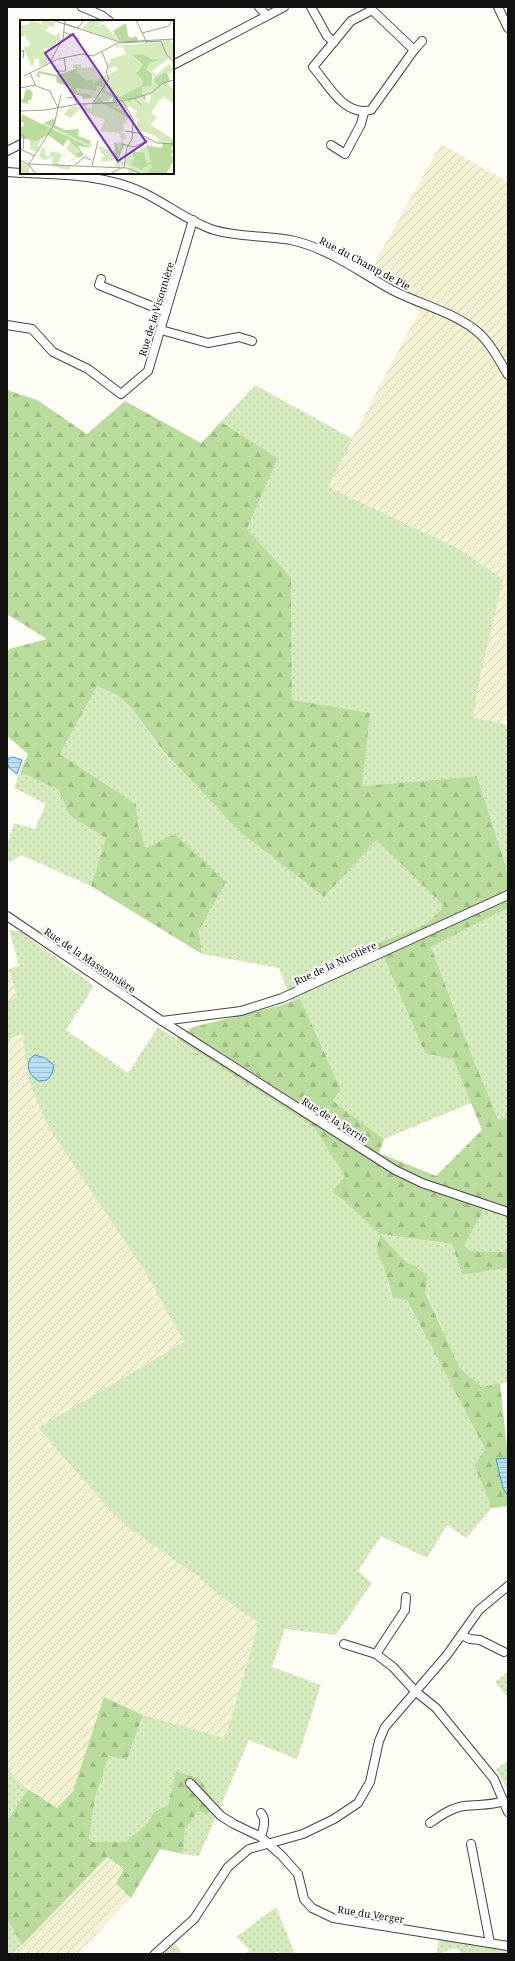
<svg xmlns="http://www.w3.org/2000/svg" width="515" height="1961" viewBox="0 0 515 1961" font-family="'Noto Serif',serif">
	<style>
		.farmland { fill: url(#farmland-furrows) }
		.grass { fill: url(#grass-dots) }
		.forest { fill: url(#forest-firs) }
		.water { fill: url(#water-rules); stroke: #3f96cf }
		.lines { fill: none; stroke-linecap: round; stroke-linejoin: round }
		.minor-casing { stroke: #444; stroke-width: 10 }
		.minor { stroke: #fff; stroke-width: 8 }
		.labels { text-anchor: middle; stroke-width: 4; stroke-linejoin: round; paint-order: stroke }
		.street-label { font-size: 10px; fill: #111; stroke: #fff }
		.inset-road { fill: none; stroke: #a09f9a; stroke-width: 1 }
		.view { fill: #7b2cbf; fill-opacity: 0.15; stroke: #7b2cbf; stroke-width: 2 }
		.inset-edge { fill: none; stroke: #111; stroke-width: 2 }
	</style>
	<defs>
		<pattern id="farmland-furrows" width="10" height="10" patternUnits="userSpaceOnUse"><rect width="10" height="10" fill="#f6f3d4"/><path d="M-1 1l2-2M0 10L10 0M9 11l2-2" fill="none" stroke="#d2cfb5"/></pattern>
		<pattern id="grass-dots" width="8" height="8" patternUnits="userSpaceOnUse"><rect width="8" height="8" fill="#d5ebbd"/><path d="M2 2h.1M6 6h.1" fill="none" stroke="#b6c8a1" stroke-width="1.8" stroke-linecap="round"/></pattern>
		<pattern id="forest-firs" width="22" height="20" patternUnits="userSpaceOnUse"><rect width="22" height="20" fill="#b9dc9c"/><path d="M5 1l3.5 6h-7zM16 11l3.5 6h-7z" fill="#9ebc85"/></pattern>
		<pattern id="water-rules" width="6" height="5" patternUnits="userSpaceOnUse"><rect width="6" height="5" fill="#b9e0f7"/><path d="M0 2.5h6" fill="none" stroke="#9ebfd3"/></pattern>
	</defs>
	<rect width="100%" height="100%" fill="#fffdf5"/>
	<g class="farmland">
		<path d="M441 144 508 182V716L502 723 472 719 478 686 327 487 419 311 370 271Z"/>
		<path d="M7 969H9L17 997 7 1003Z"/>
		<path d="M22 1033 29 1082 48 1127 145 1272 184 1342 38 1429 105 1505 128 1528 198 1576 221 1597 257 1622 256 1633 225 1738 143 1715 104 1697 73 1791 57 1808 16 1779 7 1766V1041Z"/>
		<path d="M107 1857 124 1869 116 1883 131 1898 77 1954H13Z"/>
	</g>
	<g class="grass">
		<path d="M255 385 353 439 328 487 459 549 503 579 478 686 473 718 502 723 508 726V873L477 776 362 786 292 700 291 577 247 529 278 458 221 422Z"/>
		<path d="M97 686 117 695 131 707 163 752 240 832 324 897 377 840 444 906 427 924 378 943 453 1059 471 1103 384 1139 333 1101 341 1090 300 998 291 1001 279 968 202 954 199 930 226 882 146 848 138 825 136 804 60 754Z"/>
		<path d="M20 772 59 790 69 815 107 838 91 886 21 855 11 862 7 860V845L14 823 35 829 46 804 14 788Z"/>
		<path d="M508 908V1117L498 1119 467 1043 431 947Z"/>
		<path d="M9 930 20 931 94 986 66 1030 128 1073 158 1027 314 1127 346 1176 332 1192 342 1199 380 1234 452 1244 462 1275 508 1268V1382L482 1387 460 1368 414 1265 407 1263 380 1234 376 1251 383 1265 392 1298 407 1300 485 1449 474 1465 492 1508 466 1538 447 1525 427 1558 381 1536 358 1571 372 1583 336 1635 285 1629 272 1667 321 1685 297 1759 249 1740 199 1856 183 1854 185 1829 198 1810 176 1772 168 1805 155 1811 144 1827 125 1842 94 1843 89 1838 95 1798 109 1756 127 1760 143 1715 225 1738 256 1633 257 1622 221 1597 198 1576 128 1528 105 1505 38 1428 184 1342 145 1272 48 1127 29 1082 22 1033 7 1041V1003L17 997 9 969 19 965Z"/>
		<path d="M489 1200 508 1207V1252L471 1251 464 1246Z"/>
		<path d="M508 1672V1698L495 1682Z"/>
		<path d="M508 1761V1790L496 1769Z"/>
		<path d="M7 1766 16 1779 28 1789 7 1821Z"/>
		<path d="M276 1907 295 1954H279L277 1951 274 1954H245L250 1950 236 1937Z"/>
		<path d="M7 1919 22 1945 13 1954H7Z"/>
		<path d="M439 1938 508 1949V1954H462C453 1942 446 1953 438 1954L437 1953Z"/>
		<path d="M174 1942 183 1954H162Z"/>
	</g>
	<g class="forest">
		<path d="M7 390 37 400 87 434 125 401 201 443 221 422 278 458 247 529 291 577 292 700 370 713 362 786 477 776 508 873V908L431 947 467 1043 498 1119 508 1117V1207L489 1200 464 1246 471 1251 508 1252V1268L462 1275 452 1244 380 1234 407 1263 414 1265 428 1277 425 1292 460 1368 482 1387 500 1383 508 1458 496 1459 503 1488 508 1496V1506L492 1508 474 1465 485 1449 407 1300 393 1298 383 1265 376 1251 380 1234 342 1199 332 1192 345 1176 314 1127 177 1039 193 1027 282 1005 300 998 341 1090 333 1101 384 1139 379 1153 436 1176 482 1130 453 1059 425 1053 378 943 427 924 444 906 377 840 324 897 240 832 163 751 131 707 117 695 97 686 60 754 136 804 138 825 146 848 175 834 226 882 199 930 202 954 91 886 106 838 69 815 59 790 20 772 28 754 7 736V653L9 649 47 639 7 614Z"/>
		<path d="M104 1697 143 1715 127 1760 109 1756 95 1798 89 1838 93 1842H125L144 1827 155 1811 168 1805 176 1771 200 1779 214 1802 208 1814 198 1811 185 1829 183 1854 160 1849 131 1898 116 1883 124 1869 107 1857 22 1945 7 1919V1821L28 1789 57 1808 73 1791Z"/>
	</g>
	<g class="water">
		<path d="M13 757 22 760 17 774 9 768 7 762 9 758Z"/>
		<path d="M35 1055 45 1058 54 1065 52 1074 47 1080 39 1081C29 1077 23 1061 35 1055Z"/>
		<path d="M508 1458V1496L503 1488 496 1459Z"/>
	</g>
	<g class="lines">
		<defs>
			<g id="minor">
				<path d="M82 7 101 15 109 21"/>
				<path d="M259 7 267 16"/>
				<path d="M311 7 327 36 334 42"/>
				<path d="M498 7 508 28"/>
				<path d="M372 10 414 50 371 110C344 117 328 84 313 67L351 21Z"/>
				<path d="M414 50 422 41"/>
				<path d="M173 65 284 7"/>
				<path d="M331 145 345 154 361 124 364 112"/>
				<path d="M7 151 21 144"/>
				<path d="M7 172 21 173"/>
				<path d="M26 173C66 175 106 175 142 192 166 203 189 222 214 230 241 238 269 235 295 241 331 250 361 273 392 290 419 304 450 311 474 329 489 340 499 360 508 375"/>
				<path d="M101 279 99 285 166 312"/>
				<path d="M7 325 32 329 53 352 88 369 121 394 148 371 193 220"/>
				<path d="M161 330 208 343 239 337 252 341"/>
				<path d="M7 916 162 1021 395 1170 422 1183 508 1212"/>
				<path d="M162 1021 241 1011 282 998 508 895"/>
				<path d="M461 1635 470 1639 480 1640 504 1652"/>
				<path d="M344 1644 376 1654 393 1667 415 1691 436 1708 494 1779 508 1812"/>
				<path d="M376 1654 405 1610 406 1597"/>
				<path d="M190 1783 221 1816 234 1824 261 1837 282 1856 298 1874 304 1899 312 1908 333 1918 508 1946"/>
				<path d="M261 1813C267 1820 263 1829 261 1837"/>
				<path d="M430 1823C440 1816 451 1808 464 1806 478 1804 490 1806 504 1801"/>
				<path d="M471 1844 490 1943"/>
				<path d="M155 1954 194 1919 228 1867 249 1849 303 1834 334 1819 358 1803 370 1782 379 1741 385 1727 447 1655 479 1610 508 1586"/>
			</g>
		</defs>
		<use href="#minor" class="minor-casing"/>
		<use href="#minor" class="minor"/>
	</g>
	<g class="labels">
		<g class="street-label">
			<text transform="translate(365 263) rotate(28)" y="4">Rue du Champ de Pie</text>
			<text transform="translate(156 309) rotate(-73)" y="4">Rue de la Visonnière</text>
			<text transform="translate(90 960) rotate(34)" y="4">Rue de la Massonnière</text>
			<text transform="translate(335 963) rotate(-25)" y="4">Rue de la Nicolière</text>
			<text transform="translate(335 1120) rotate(32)" y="4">Rue de la Verrie</text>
			<text transform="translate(371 1914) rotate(9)" y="4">Rue du Verger</text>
		</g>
	</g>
	<g transform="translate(20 20)">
		<rect width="154" height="154" fill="#fffdf5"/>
		<path d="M10 0 22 4V0L35 2 34 7 30 6 25 11 34 15H37V12L40 14V22H36L33 28H24L28 44 24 46H19V38L14 39V45L11 46 4 28 5 26H10V22L7 20 5 15 0 18V6L9 4ZM70 0H85L77 6 84 4 99 21 62 9ZM150 19 154 25V41L149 38 132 51 136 55 149 44 154 49 149 55 148 52 135 60 138 66 146 61H151L147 62 154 71V82L152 83 142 75 144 79H140L131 93 137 97 131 105 154 120 152 119 150 124 137 122 139 119 136 116 121 111 120 113 119 109 115 108 119 99 115 98 117 91 109 86 103 92 92 88 108 98 106 103 103 104 104 111 101 113 105 114 107 119 103 120 105 128 101 125 98 131 97 123 102 121 99 113 80 111 85 100 64 91 60 84H67V88H72V84H84L92 87 98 86 100 83 97 85V81L111 79 121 86 122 84 116 78 121 76 124 81 129 83 131 74 122 75V66L132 63 134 56 126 48 130 43 138 41 112 35 123 46 117 50 123 60 122 65 100 78 84 69 87 64 67 61 58 53 57 48H53V45L61 44V48L74 47 78 55 87 56 98 49 96 46 89 49 87 44 91 42 90 39 106 34 102 26 96 28 95 25H112ZM77 66 83 67 92 77 88 82 56 73V68L76 71ZM51 85V89L53 86 61 87 51 98 44 95ZM24 103 68 124 71 121V128L32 109 29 114 22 104ZM21 118 16 132 10 129V120ZM51 121 60 134 54 140 45 141 54 139 55 136 46 129ZM79 126 93 131 92 136 105 142 111 128 115 137 112 146 121 150 130 144 132 146 128 154 114 151 113 154H107L110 147 105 145 103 147 100 143V147H96L95 140 81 142 84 134H81ZM126 126 131 142 126 144 117 132ZM22 127 26 130 25 135 29 137 31 131 42 134 38 144 51 146 49 150 32 146 33 137 25 140 19 137ZM0 142 10 146 9 154H0Z" fill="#d5ebbd"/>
		<path d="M106 3 108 16 111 18 116 16 119 22 99 21 93 11ZM122 34 131 39 140 40 130 43 126 49 132 54V63L131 66 122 67V75H126L125 81 121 76 116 79 122 84 121 86 113 79 109 82 105 79 97 81V85L102 82 98 86 92 87 104 91 108 97 110 94 112 97 108 98 84 84 74 83 79 77 84 82H93V78L81 71 83 67 77 66 76 71 56 68 57 73 70 74 72 78 63 79 62 76 50 73 51 67 37 63 36 57 19 53 20 58 16 56 19 51 38 55 57 48 58 53 67 61 72 59 74 63 80 58 87 64 84 70 100 77 122 65 123 61 116 53 123 45 112 35ZM146 51 150 60 138 66 134 60ZM10 69 13 74 11 80H8V84L0 82 4 78 5 70ZM2 94 30 108 28 114 32 109 71 128 58 126 64 135 58 138 56 134 60 132 48 119 43 126 28 115 17 121 0 118V107H3L4 103 1 101ZM33 99 36 100 34 105 45 110 59 109 58 116 71 121 68 124 24 103ZM152 119 154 125 151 129 154 131 151 135 154 140 146 154 128 153 132 146 130 144 121 150 111 145 115 137 112 135 113 131 124 133 126 143 131 142 126 125 142 128 143 123 150 124ZM94 123H97L99 131 101 124 104 125 98 140 92 136 95 131Z" fill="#b9dc9c"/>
		<path class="inset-road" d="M32 0 100 22 154 19M116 0 127 23M43 3 58 8 64 0M44 12 59 19M122 13 149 6 152 0M3 38 4 31 2 30V32L4 31M30 42 43 18 45 0M33 46 36 51H46L44 38M10 53 16 66 30 71 38 88M4 56 38 39 62 34 73 36 98 23 141 21 146 34 154 43M0 68 15 65M47 78 54 77 57 84M102 80 113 99 112 119 107 127 104 148M73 83 89 59 86 52 88 47 82 32M0 91 26 90 58 84 90 83 115 78 131 73 143 63 154 60M105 111 118 113 137 123 154 124M0 114 4 116 3 129M102 124 114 127 129 120M0 129 15 136M0 140 9 145 16 154M8 144 107 148 122 154M9 144 34 105 41 75M55 145 64 137 71 140M72 146 78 121M90 154 101 148"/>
		<path class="view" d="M53 14 126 122 98 141 25 33Z"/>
		<rect width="154" height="154" class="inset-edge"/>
	</g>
	<rect width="515" height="1961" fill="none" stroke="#111111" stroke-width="16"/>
</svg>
